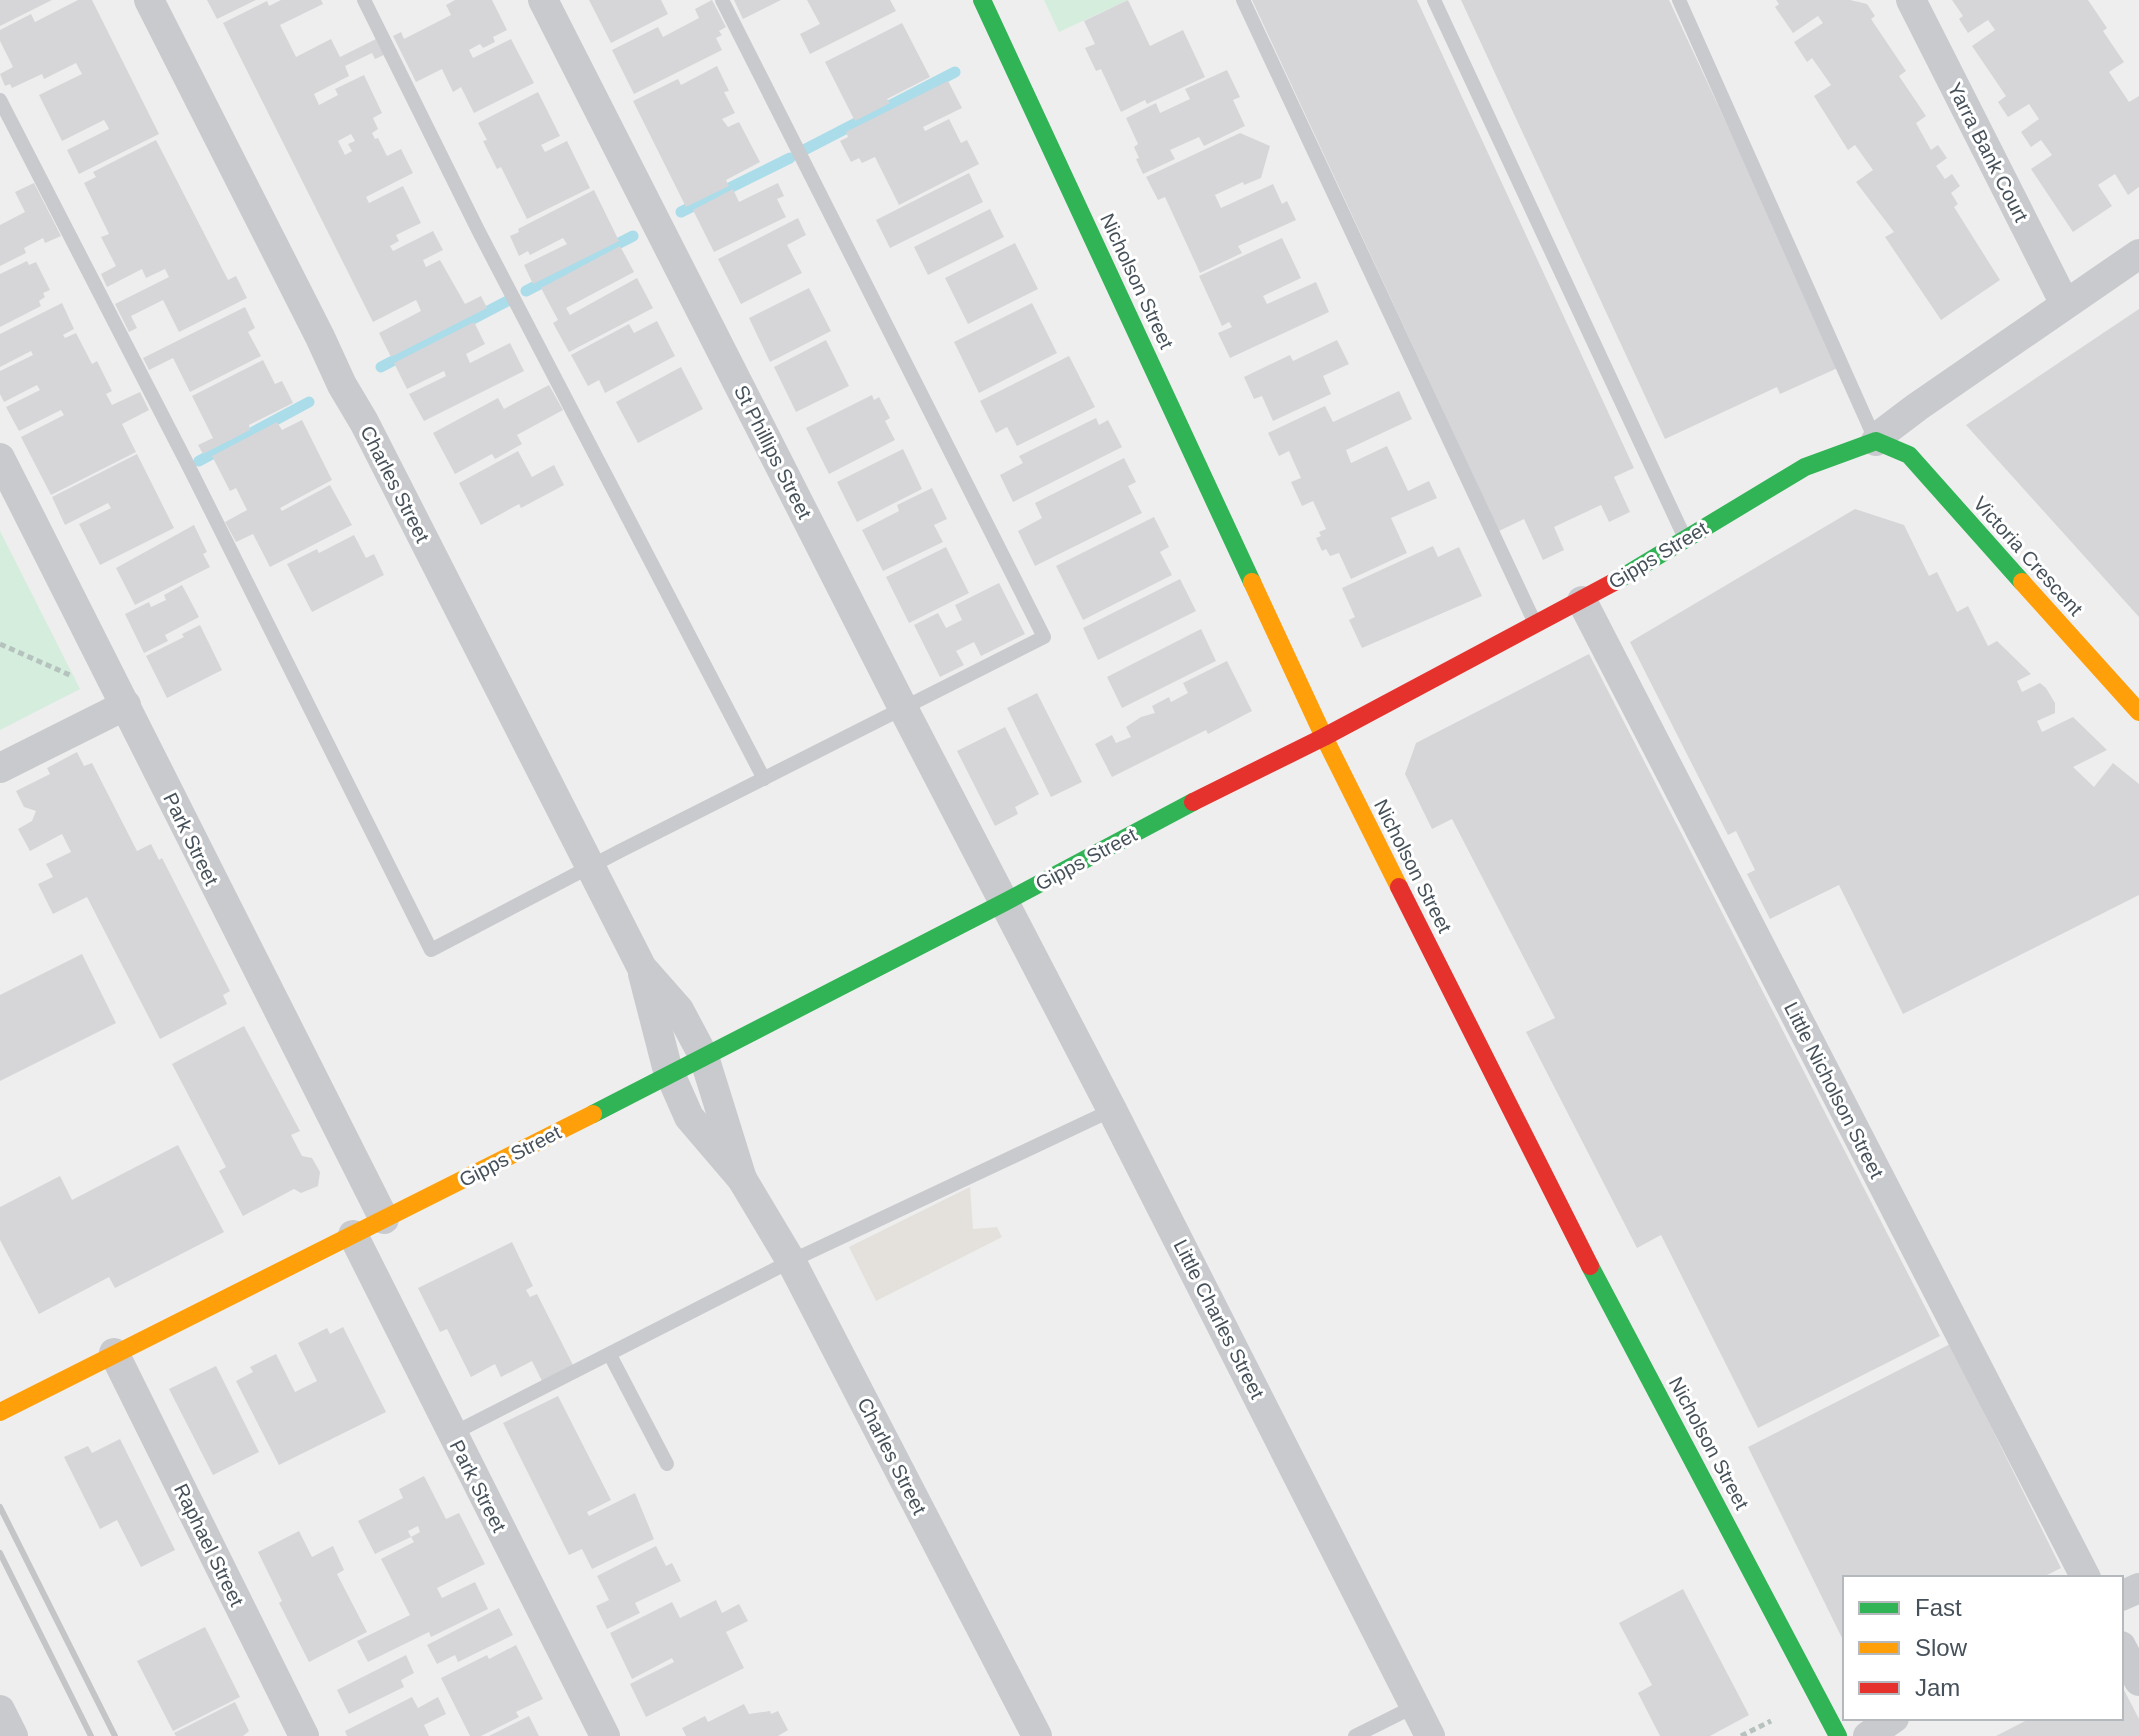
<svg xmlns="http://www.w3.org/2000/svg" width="2139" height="1736" viewBox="0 0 2139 1736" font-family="Helvetica,sans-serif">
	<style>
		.commercial { fill: #e4e1dc }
		.green { fill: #d4eddd }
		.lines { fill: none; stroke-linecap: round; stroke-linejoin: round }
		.stream { stroke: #aadce9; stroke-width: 11 }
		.building { fill: #d6d6d8; fill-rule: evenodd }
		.path { stroke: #b6c2be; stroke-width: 5; stroke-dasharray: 6 4; stroke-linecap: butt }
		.lane { stroke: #c8cacd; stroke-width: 14 }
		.street { stroke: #c8cacd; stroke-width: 30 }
		.fast { stroke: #30b455; stroke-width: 18 }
		.slow { stroke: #ff9f0a; stroke-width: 18 }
		.jam { stroke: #e5322d; stroke-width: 18 }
		.rail { stroke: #c3c5c7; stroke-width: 6 }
		.labels { text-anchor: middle; stroke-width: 6; stroke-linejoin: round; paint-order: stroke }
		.street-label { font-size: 20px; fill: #46515a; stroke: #fff }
	</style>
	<rect width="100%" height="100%" fill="#efeeee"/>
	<path class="commercial" d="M970 1187 973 1229 997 1227 1002 1237 876 1301 849 1247Z"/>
	<g class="green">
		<path d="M1044 0H1128L1059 32Z"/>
		<path d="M0 531 80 689 0 730Z"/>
	</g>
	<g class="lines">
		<g class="stream">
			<path d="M806 149 955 72"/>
			<path d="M681 212 790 158"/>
			<path d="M526 291 633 236"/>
			<path d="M381 367 511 299"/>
			<path d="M199 461 309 402"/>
		</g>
	</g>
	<g class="building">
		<path d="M0 0H52L0 26Z"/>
		<path d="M78 0H92L159 134 79 174 67 150 109 129 107 125 104 120 62 141 39 95 82 74 76 63 44 79 42 74 12 88 10 84 5 86 0 74 13 67 0 41V30L31 14 35 22Z"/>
		<path d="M207 0H256L217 19Z"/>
		<path d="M281 0H321L323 4 280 25 296 57 331 39 340 57 376 39 384 55 375 59 372 53 345 66 349 76 314 94 319 105 338 95 335 89 364 75 382 113 373 118 378 129 372 133 375 139 378 138 387 156 401 149 413 173 366 197 369 203 403 186 421 223 396 235 399 241 390 246 393 251 433 231 443 250 423 260 426 267 440 260 465 304 481 296 487 308 391 357 379 333 421 311 418 304 416 300 373 322 223 23 267 1 269 6ZM351 134 355 141 348 144 352 151 345 155 338 141Z"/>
		<path d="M455 0H492L507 30 493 37 495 42 483 48 480 44 469 50 473 58 511 39 534 83 474 113 461 87 453 92 442 69 416 82 393 36 401 32 404 39 451 15 446 5Z"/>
		<path d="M589 0H661L668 14 611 43Z"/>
		<path d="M712 0 726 27 719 31 722 35 716 38 722 50 634 94 612 50 658 27 663 37 699 18 695 9Z"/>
		<path d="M734 0H781L743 19Z"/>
		<path d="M807 0H890L896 11 810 54 800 34 820 24Z"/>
		<path d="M1128 0 1150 46 1183 30 1205 77 1147 104 1145 100 1121 112 1101 69 1096 71 1085 48 1095 44 1084 21Z"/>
		<path d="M1252 0H1417L1634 468 1614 477 1630 512 1609 522 1601 505 1554 527 1564 550 1543 560 1524 519 1499 531Z"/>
		<path d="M1461 0H1669L1840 367 1780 394 1777 387 1665 439Z"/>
		<path d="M1776 0H1850L1867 4 1875 16 1871 19 1906 71 1899 76 1926 116 1916 123 1931 150 1938 145 1947 158 1936 166 1945 179 1952 174 1960 186 1951 193 1958 204 1954 207 2000 280 1941 320 1885 237 1894 232 1856 182 1873 170 1855 145 1848 150 1814 96 1831 85 1812 58 1807 62 1794 42 1823 23 1818 16 1793 33 1775 7 1779 4Z"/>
		<path d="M1952 0H2088L2107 28 2103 31 2124 62 2109 72 2129 102 2139 96V187L2128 195 2115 174 2098 185 2112 206 2073 232 2031 169 2052 155 2041 140 2031 147 2021 132 2039 119 2029 104 2008 117 1998 102 2006 96 1972 46 1995 30 1988 20 1968 33 1959 19 1963 16Z"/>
		<path d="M902 23 930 77 887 99 890 103 855 121 825 62Z"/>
		<path d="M717 66 729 91 724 92 735 113 722 119 728 127 739 122 760 162 726 180 729 186 686 207 633 101 678 79 681 85Z"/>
		<path d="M1227 70 1240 97 1233 100 1245 126 1204 146 1199 137 1170 150 1175 159 1143 174 1136 159 1139 158 1134 147 1138 144 1126 118 1156 103 1160 113 1190 99 1185 89Z"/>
		<path d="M948 81 962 108 923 127 925 131 949 119 961 143 967 140 979 164 899 205 875 157 862 163 859 158 851 162 840 141 848 137 846 132Z"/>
		<path d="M538 92 560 136 541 145 545 152 567 141 590 188 527 219 501 167 497 169 483 141 487 140 478 123Z"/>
		<path d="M1240 133 1270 146 1261 178 1244 185 1243 182 1215 195 1221 208 1273 184 1282 204 1287 201 1296 220 1238 246 1242 253 1200 273 1165 197 1158 200 1146 177Z"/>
		<path d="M156 140 228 280 236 276 247 298 179 332 163 300 131 316 137 328 129 332 115 304 169 277 165 269 146 278 142 269 107 287 101 274 116 266 101 237 109 234 84 183 96 177 93 172Z"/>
		<path d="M969 173 983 202 890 248 876 220Z"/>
		<path d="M34 183 61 236 45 243 43 238 24 248 26 253 0 266V225L25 212 15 192Z"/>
		<path d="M778 183 784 196 777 199 786 217 714 252 693 210 733 189 739 202Z"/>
		<path d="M594 190 619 241 533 284 524 265 567 244 563 238 530 255 528 251 519 256 510 236 519 232 518 229Z"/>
		<path d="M990 209 1004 237 928 275 914 247Z"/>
		<path d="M798 218 806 235 787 245 802 273 741 304 718 259Z"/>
		<path d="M1282 238 1301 278 1263 296 1267 304 1316 282 1329 312 1230 358 1218 333 1232 327 1229 322 1222 326 1199 276Z"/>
		<path d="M1015 243 1038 289 968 324 945 278Z"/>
		<path d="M620 246 634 272 566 308 570 315 637 278 653 308 569 352 553 323 558 320 541 288Z"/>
		<path d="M27 261 29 265 36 262 50 290 43 293 45 297 39 301 41 306 0 327V274Z"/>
		<path d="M809 288 831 331 770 362 749 318Z"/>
		<path d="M62 303 74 329 63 335 65 338 76 333 92 364 97 361 112 391 106 394 112 405 140 392 149 410 122 424 136 452 51 495 21 437 64 415 61 410 19 431 6 407 40 390 37 385 4 402 0 394V371L33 355 31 351 0 367V334Z"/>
		<path d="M1032 303 1057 353 979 393 954 342Z"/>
		<path d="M245 307 255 328 248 332 261 356 190 392 173 358 149 370 143 358Z"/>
		<path d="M2139 309V617L1966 425Z"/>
		<path d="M657 321 675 356 605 393 599 380 588 386 571 355 629 324 634 333Z"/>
		<path d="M474 322 485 344 466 354 470 363 510 343 524 371 424 421 409 394 446 376 444 371 407 389 394 363Z"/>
		<path d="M826 340 849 386 796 412 774 367Z"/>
		<path d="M1337 340 1349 364 1323 376 1331 394 1273 421 1262 396 1254 399 1244 377 1290 355 1293 361Z"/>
		<path d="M1069 356 1095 407 1017 446 1007 427 996 433 980 401Z"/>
		<path d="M263 360 275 384 282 381 293 403 249 425 250 430 203 454 198 445 213 438 192 396Z"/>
		<path d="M681 367 703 409 638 443 616 402Z"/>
		<path d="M549 385 563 410 517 435 522 444 495 459 492 454 455 474 433 433 498 398 504 409Z"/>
		<path d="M1399 391 1412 419 1346 450 1351 463 1387 446 1408 491 1429 481 1437 498 1391 518 1407 553 1351 579 1339 553 1330 556 1326 549 1322 551 1316 538 1321 536 1319 532 1326 529 1313 501 1302 506 1291 482 1301 478 1289 451 1279 456 1268 433 1325 406 1333 422Z"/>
		<path d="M872 395 874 400 879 397 890 418 885 421 895 440 829 474 806 428Z"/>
		<path d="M1096 418 1099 425 1108 420 1122 447 1013 502 1000 475 1023 463 1019 456Z"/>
		<path d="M302 420 332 480 280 508 282 511 330 485 352 525 270 567 253 534 236 542 225 522 247 510 236 488 230 491 212 456 277 422 282 430Z"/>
		<path d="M903 449 922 489 857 522 837 482Z"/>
		<path d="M518 451 532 477 554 465 564 485 521 508 519 504 481 525 459 483Z"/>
		<path d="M137 454 174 528 100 565 79 524 111 508 108 503 65 525 52 497Z"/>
		<path d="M1124 458 1136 482 1128 486 1142 513 1035 566 1018 531 1042 518 1035 503Z"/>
		<path d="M932 488 947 519 934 525 943 542 883 571 862 530 899 511 897 505Z"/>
		<path d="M1855 509 1904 525 1929 576 1937 572 1957 612 1968 606 1988 646 1997 641 2031 674 2017 681 2022 692 2040 683 2046 688 2055 703V713L2037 721 2042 732 2073 717 2107 750 2073 767 2094 787 2113 763 2139 784V895L1903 1014 1839 885 1770 919 1747 874 1755 870 1736 831 1728 835 1630 642Z"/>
		<path d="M1154 517 1169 547 1160 552 1172 575 1083 620 1056 566Z"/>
		<path d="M194 525 207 552 203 554 210 567 135 605 116 568Z"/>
		<path d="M354 535 366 558 374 554 384 575 312 612 287 564 317 549 319 553Z"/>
		<path d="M1433 546 1438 557 1459 547 1482 596 1362 648 1349 620 1355 617 1342 588Z"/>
		<path d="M946 547 969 593 909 623 886 577Z"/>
		<path d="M1180 579 1196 611 1098 660 1083 628Z"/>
		<path d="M999 583 1025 634 981 656 974 642 956 651 964 665 940 677 914 625 938 613 946 628 962 620 955 605Z"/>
		<path d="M182 585 199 617 165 635 168 641 144 653 125 614 149 602 151 607 166 600 164 595Z"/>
		<path d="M200 625 222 670 167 698 146 656 184 637 182 634Z"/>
		<path d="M1201 629 1216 661 1122 708 1107 677Z"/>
		<path d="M1589 654 1940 1336 1758 1428 1661 1235 1637 1248 1526 1032 1555 1018 1452 819 1432 829 1405 774 1416 743Z"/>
		<path d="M1227 661 1252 711 1208 734 1206 730 1112 777 1095 744 1112 735 1116 743 1131 737 1126 727 1141 717 1155 713 1152 706 1169 697 1171 702 1188 693 1183 683Z"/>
		<path d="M1037 693 1082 782 1051 797 1007 708Z"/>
		<path d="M1005 727 1039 794 1015 807 1018 814 995 826 957 751Z"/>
		<path d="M77 752 84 766 92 763 137 851 151 844 159 860 162 858 230 991 223 995 227 1004 160 1039 87 897 53 914 38 884 53 877 46 864 71 852 62 834 30 851 18 829 32 821 36 811 24 807 16 791 50 774 47 768Z"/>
		<path d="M82 954 116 1023 0 1081V995Z"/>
		<path d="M244 1026 300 1131 291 1135 302 1156 312 1158 320 1172 318 1186 301 1193 294 1189 243 1216 219 1171 226 1167 172 1064Z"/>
		<path d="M178 1145 224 1232 115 1288 109 1277 39 1314 0 1240V1207L60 1176 72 1200Z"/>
		<path d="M512 1242 533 1286 526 1290 530 1297 537 1294 574 1367 543 1383 532 1361 501 1377 495 1364 471 1377 447 1329 440 1332 418 1288Z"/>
		<path d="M343 1327 386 1412 279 1465 236 1381 253 1372 250 1367 276 1354 295 1392 317 1381 298 1343 327 1328 330 1334Z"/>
		<path d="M1950 1344 2061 1568 2041 1578H1845V1644L1748 1447Z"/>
		<path d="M216 1366 259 1452 213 1475 169 1389Z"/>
		<path d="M558 1396 611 1500 587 1512 589 1516 635 1493 654 1539 592 1569 582 1549 569 1555 503 1423Z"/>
		<path d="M120 1439 175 1550 141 1567 117 1520 100 1529 64 1457 88 1446 92 1453Z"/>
		<path d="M424 1476 446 1519 459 1513 485 1564 437 1588 442 1598 475 1582 488 1609 431 1637 429 1632 368 1662 357 1641 410 1615 381 1559 414 1542 411 1537 420 1532 418 1526 408 1531 411 1537 375 1554 358 1521 403 1498 399 1489Z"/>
		<path d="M299 1531 312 1557 333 1546 344 1570 337 1574 367 1632 309 1662 279 1603 282 1601 258 1552Z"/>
		<path d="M656 1546 666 1566 672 1563 681 1581 635 1603 640 1613 607 1629 596 1606 609 1600 597 1576Z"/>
		<path d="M1683 1589 1749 1715 1710 1736H1660L1638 1693 1652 1685 1619 1623Z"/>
		<path d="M716 1600 722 1613 739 1604 748 1621 726 1632 744 1668 646 1717 630 1684 674 1662 672 1658 632 1679 610 1633 672 1602 680 1618Z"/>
		<path d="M499 1608 513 1635 458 1662 455 1655 437 1664 427 1645Z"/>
		<path d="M205 1627 240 1697 173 1731 137 1661Z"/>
		<path d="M516 1645 543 1699 516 1712 519 1717 481 1736H470L441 1678 487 1655 489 1659Z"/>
		<path d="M406 1655 414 1673 401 1680 404 1687 349 1714 337 1690Z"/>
		<path d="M2121 1684 2139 1719V1736H1996L2031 1718H2121Z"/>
		<path d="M412 1697 418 1708 438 1697 446 1714 424 1725 429 1736H347L345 1731Z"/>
		<path d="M235 1702 249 1731 243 1736H176L174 1733Z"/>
		<path d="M744 1704 749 1714 770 1711 771 1714 778 1711 788 1730 778 1736H686L682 1728 705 1716 708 1722Z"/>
		<path d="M529 1716 539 1736H489Z"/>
	</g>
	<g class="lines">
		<g class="path">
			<path d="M0 644 72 676"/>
			<path d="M1741 1736 1771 1721"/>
		</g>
		<g class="lane">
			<path d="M364 0 478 230 764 779"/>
			<path d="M1243 0 1534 621"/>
			<path d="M1434 0 1683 534"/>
			<path d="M1679 0 1874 437"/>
			<path d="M0 100 189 467 431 950 620 851 1044 637 722 0"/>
			<path d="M610 1355 667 1464"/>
			<path d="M452 1434 791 1261 1112 1110"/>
			<path d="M1355 1736 1415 1706"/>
		</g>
		<g class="street">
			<path d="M149 0 320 337 342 385 364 422 642 968 679 1010 704 1057 742 1179"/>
			<path d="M543 0 904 710 1112 1110 1430 1736"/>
			<path d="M1911 0 2065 304"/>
			<path d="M1876 441 1884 432 1917 407 2139 254"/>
			<path d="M0 458C129 711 254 966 384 1219"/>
			<path d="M1582 601 2086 1578"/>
			<path d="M0 768 126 705"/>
			<path d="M643 974 667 1067 689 1117 742 1179 791 1261 1037 1736"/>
			<path d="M353 1235 605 1736"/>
			<path d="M114 1353 304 1736"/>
			<path d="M2121 1596 2139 1588"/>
			<path d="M2121 1646 2139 1681"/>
			<path d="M0 1710 13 1736"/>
			<path d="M1868 1736 1894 1718"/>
		</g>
		<g class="fast">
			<path d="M982 0 1252 582"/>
			<path d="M1616 581 1805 467 1876 441 1909 455 2022 582"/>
			<path d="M593 1114 1005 902 1193 802"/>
			<path d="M1590 1266 1838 1736"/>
		</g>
		<g class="slow">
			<path d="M1252 582 1324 737 1399 887"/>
			<path d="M2022 582 2139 712"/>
			<path d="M0 1412 593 1114"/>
		</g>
		<g class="jam">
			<path d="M1193 802 1324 737 1616 581"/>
			<path d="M1399 887 1590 1266"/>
		</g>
		<g class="rail">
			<path d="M0 1507 115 1736"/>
			<path d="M0 1553 91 1736"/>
		</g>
	</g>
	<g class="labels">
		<g class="street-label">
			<text transform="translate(1988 152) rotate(63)" y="7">Yarra Bank Court</text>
			<text transform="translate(1137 281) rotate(65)" y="7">Nicholson Street</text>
			<text transform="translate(773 452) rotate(63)" y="7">St Phillips Street</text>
			<text transform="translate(395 484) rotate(63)" y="7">Charles Street</text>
			<text transform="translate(1658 555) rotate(-31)" y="7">Gipps Street</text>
			<text transform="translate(2028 556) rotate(48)" y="7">Victoria Crescent</text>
			<text transform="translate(191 839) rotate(64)" y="7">Park Street</text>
			<text transform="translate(1086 859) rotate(-28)" y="7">Gipps Street</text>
			<text transform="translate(1413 866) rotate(63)" y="7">Nicholson Street</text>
			<text transform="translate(1834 1090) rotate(63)" y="7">Little Nicholson Street</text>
			<text transform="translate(510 1156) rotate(-27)" y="7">Gipps Street</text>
			<text transform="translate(1219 1319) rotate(63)" y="7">Little Charles Street</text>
			<text transform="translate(1709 1443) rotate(62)" y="7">Nicholson Street</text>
			<text transform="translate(892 1456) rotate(63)" y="7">Charles Street</text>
			<text transform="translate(478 1486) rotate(63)" y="7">Park Street</text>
			<text transform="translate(209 1545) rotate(64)" y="7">Raphael Street</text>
		</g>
	</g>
	<rect x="1843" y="1576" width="280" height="144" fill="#ffffff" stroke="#b5b9bd" stroke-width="2"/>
	<rect x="1859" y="1602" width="40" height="12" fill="#30b455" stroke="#b5b9bd" stroke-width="2"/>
	<text x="1915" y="1616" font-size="24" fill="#46515a">Fast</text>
	<rect x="1859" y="1642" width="40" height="12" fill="#ff9f0a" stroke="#b5b9bd" stroke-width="2"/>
	<text x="1915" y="1656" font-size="24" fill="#46515a">Slow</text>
	<rect x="1859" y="1682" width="40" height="12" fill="#e5322d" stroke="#b5b9bd" stroke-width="2"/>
	<text x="1915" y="1696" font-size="24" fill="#46515a">Jam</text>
</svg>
